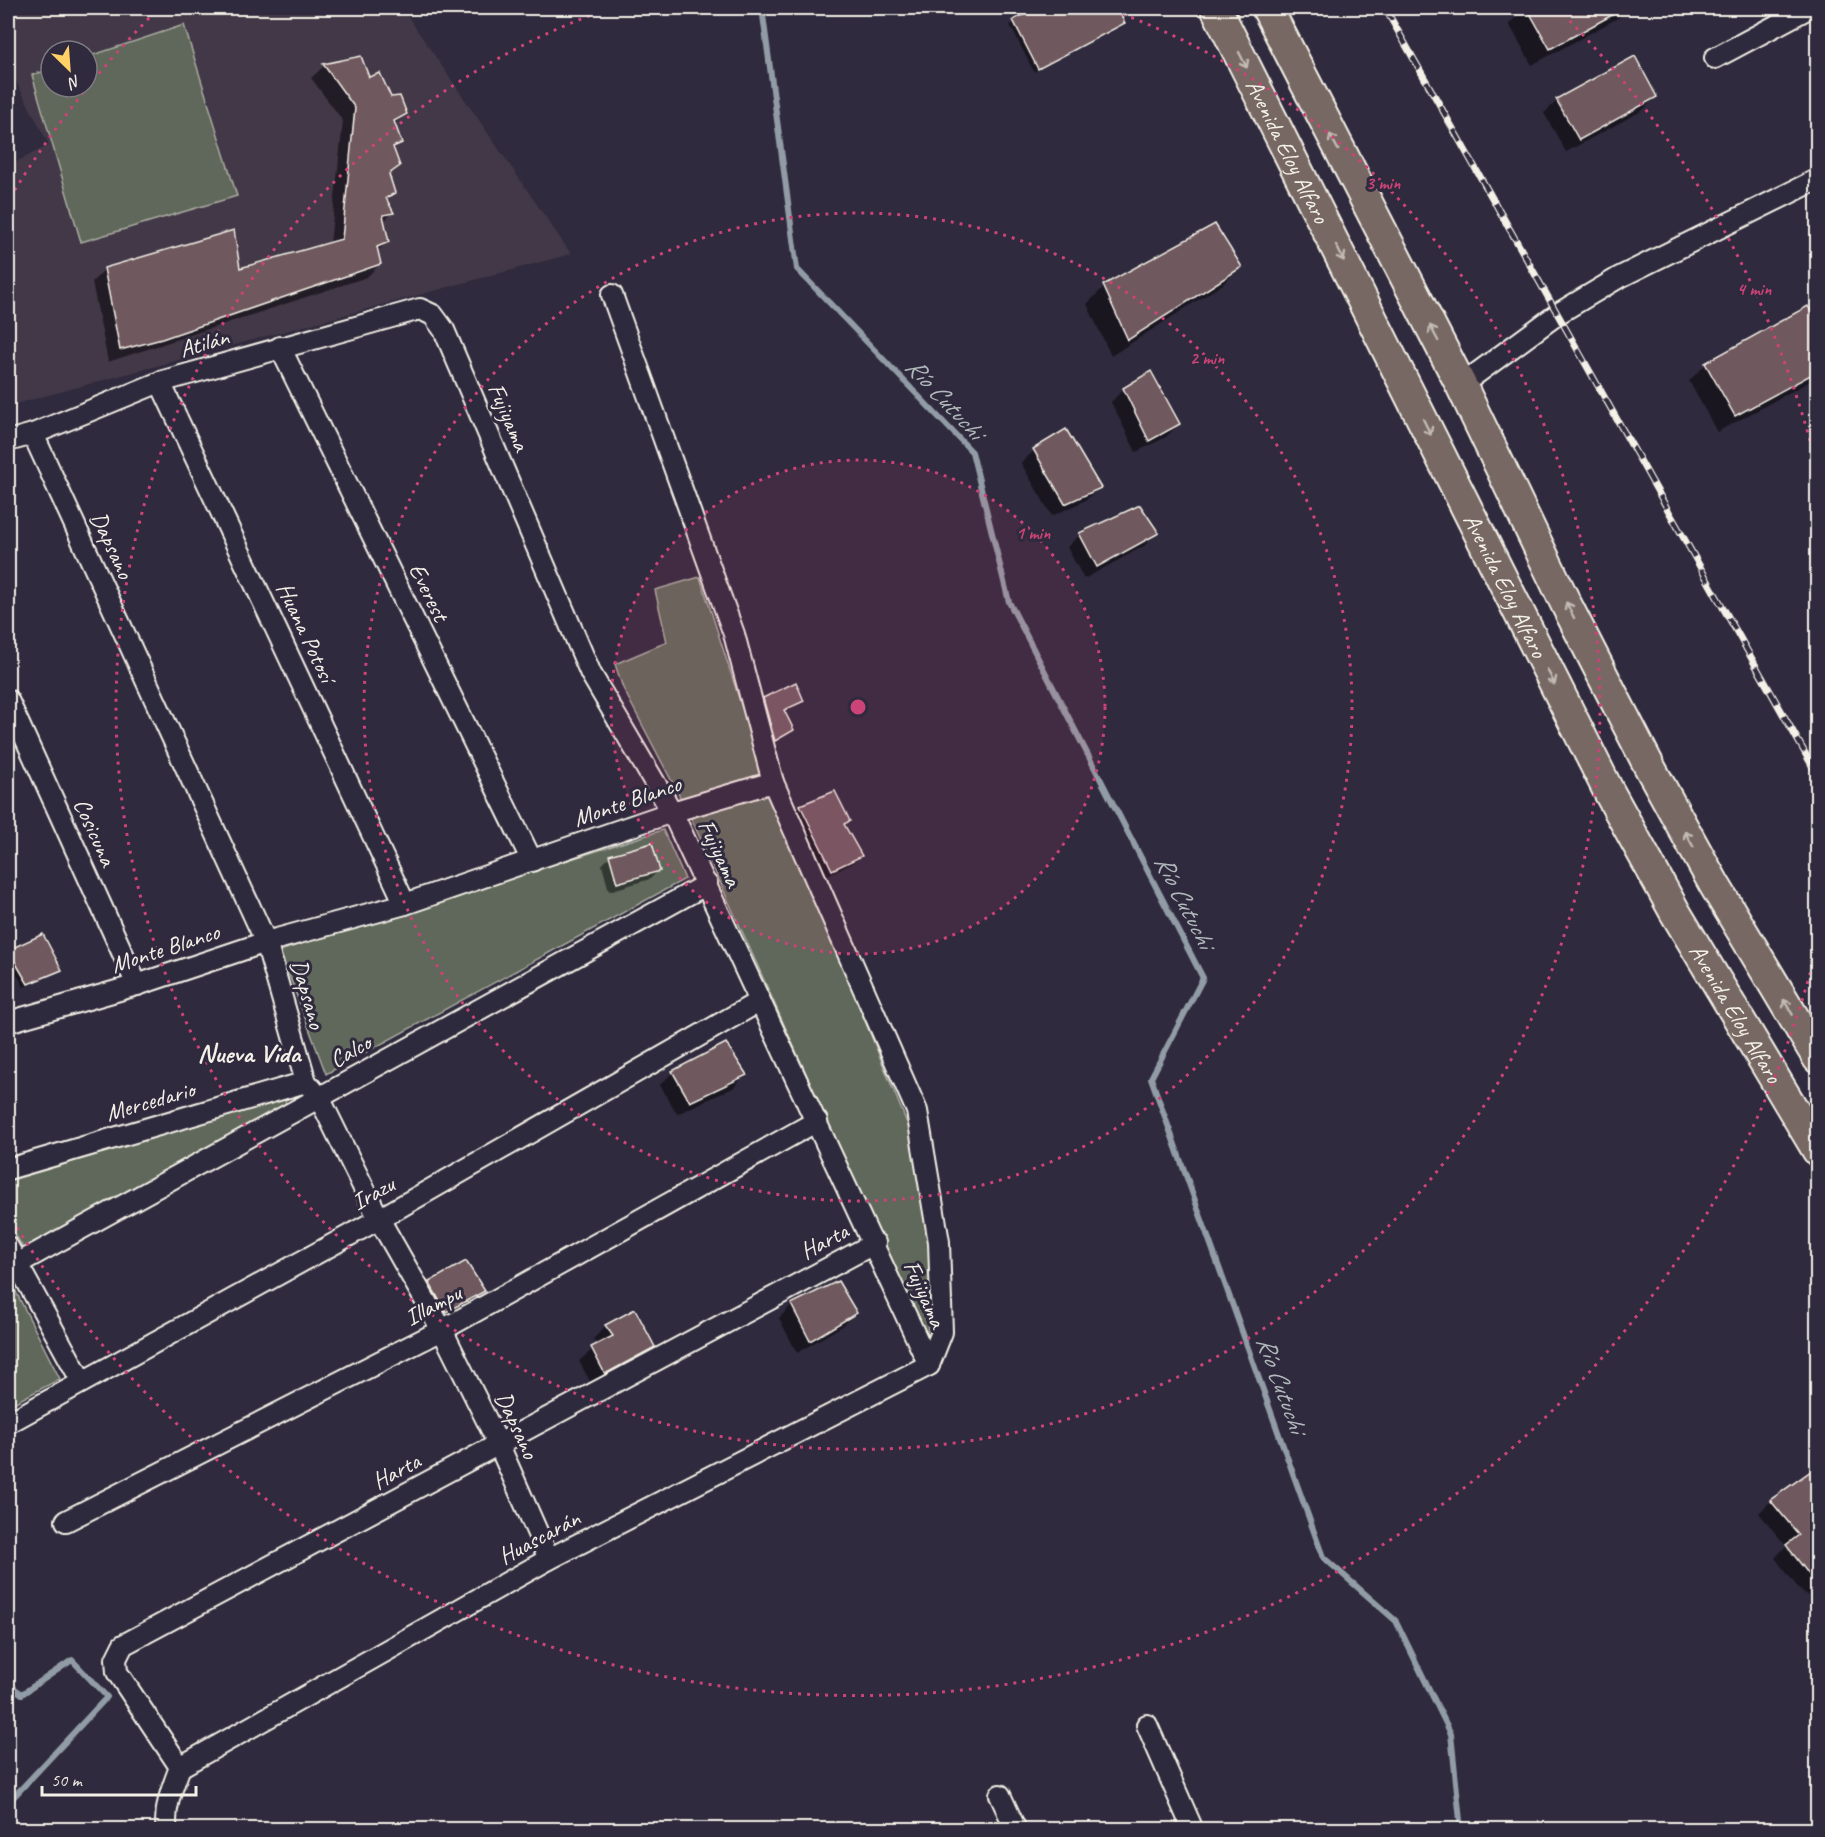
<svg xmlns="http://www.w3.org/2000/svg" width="1825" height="1837" viewBox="0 0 1825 1837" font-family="Caveat,sans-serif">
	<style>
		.built { fill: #423847; fill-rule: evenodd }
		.green { fill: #5f675a; stroke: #aaaca1; stroke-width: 1.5 }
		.shadow { fill: #0007 }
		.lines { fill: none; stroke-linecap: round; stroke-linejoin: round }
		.stream { stroke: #919ca6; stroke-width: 6 }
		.building { fill: #70595f; stroke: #f4f1e8; stroke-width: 1.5 }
		.street-casing { stroke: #f4f1e8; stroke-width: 24 }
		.primary-casing { stroke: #f4f1e8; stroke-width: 34 }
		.street { stroke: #2f2a3d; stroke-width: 20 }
		.primary { stroke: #776864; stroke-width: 30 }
		.rail-casing { stroke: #f4f1e8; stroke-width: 7 }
		.rail { stroke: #2f2a3d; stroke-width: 4.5; stroke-dasharray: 14; stroke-linecap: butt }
		.oneway { stroke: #c2bab3 }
		.ring { fill: none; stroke: #cc4377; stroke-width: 3; stroke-dasharray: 3 6 }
		.labels { text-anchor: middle; stroke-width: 6; stroke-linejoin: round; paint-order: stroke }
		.street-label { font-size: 24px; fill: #f4f1e8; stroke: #2f2a3d }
		.water-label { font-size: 26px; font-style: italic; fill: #b2b9bc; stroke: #2f2a3d }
		.quarter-label { font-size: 27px; font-weight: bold; fill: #f4f1e8; stroke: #2f2a3d }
		.centre { fill: #cc4377; stroke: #2f2a3d; stroke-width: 3 }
		.ring-label { font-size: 18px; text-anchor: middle; font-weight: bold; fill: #cc4377; stroke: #2f2a3d; stroke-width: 6; stroke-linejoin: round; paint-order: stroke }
	</style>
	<rect width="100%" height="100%" fill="#2f2a3d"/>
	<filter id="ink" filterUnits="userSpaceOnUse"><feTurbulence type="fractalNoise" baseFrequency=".0167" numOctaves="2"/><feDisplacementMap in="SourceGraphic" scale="12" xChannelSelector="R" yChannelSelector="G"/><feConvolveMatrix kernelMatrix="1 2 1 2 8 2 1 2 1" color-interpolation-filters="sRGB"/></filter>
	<g filter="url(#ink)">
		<path class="built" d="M8 8H402L571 254 8 406V166L49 145 8 66ZM51 51H87V87H51Z"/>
		<g class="green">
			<path d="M184 25 237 196 81 242 32 75 51 69V87H87V57Z"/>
			<path d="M700 577 761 767 916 1145 932 1248 927 1342 691 818 623 688 615 664 667 642 655 590Z"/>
			<path d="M663 830 685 879 326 1074 280 951 301 944V941L356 927Z"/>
			<path d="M284 1099 288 1106 23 1248 8 1221V1181Z"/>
			<path d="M8 1276 60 1379 8 1406Z"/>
		</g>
		<g class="shadow">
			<path d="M1040 8H1115L1123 23 1034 72 1010 25Z"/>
			<path d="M1525 8H1636L1532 65 1509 24Z"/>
			<path d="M360 58 368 79 405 114 394 125 400 143 393 150 398 166 388 176 393 193 385 201 392 213 383 222 388 241 377 252 380 264 367 277 108 362 92 282 104 270H239L330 244 343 121 311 78 324 66Z"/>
			<path d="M1655 97 1643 110 1566 152 1544 113 1557 101Z"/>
			<path d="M1240 266 1223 284 1111 356 1087 304 1104 287Z"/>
			<path d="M1818 327V377L1717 432 1689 381 1706 364Z"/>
			<path d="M1124 389 1179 424 1166 437 1136 452 1111 402Z"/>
			<path d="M1065 431 1099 488 1086 500 1052 516 1021 463 1034 451Z"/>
			<path d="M1140 507 1157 533 1144 546 1084 579 1067 547 1080 535Z"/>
			<path d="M764 700H802L784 713 792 730 766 748 756 708Z"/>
			<path d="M834 793 848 821 844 825 860 856 852 864 823 877 792 814 801 806Z"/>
			<path d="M610 856 659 870 650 879 609 891 602 865Z"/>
			<path d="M9 951 60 970 24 987 8 958Z"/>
			<path d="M673 1072 745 1075 733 1088 677 1114 660 1085Z"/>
			<path d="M465 1263 483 1291 475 1299 437 1319 421 1291 430 1283Z"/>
			<path d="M792 1305 855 1313 842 1326 797 1353 779 1318Z"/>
			<path d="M606 1326 653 1347 640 1359 592 1385 579 1361 598 1345 593 1339Z"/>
			<path d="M1818 1468V1604L1799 1589 1775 1558 1786 1546 1759 1513 1771 1501Z"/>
		</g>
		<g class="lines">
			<g class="stream">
				<path d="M762 8 797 269 972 452 1009 602 1203 978 1151 1078 1323 1557 1396 1621 1451 1734 1461 1830"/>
				<path d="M8 1684 22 1694 72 1660 107 1697 8 1803"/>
			</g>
		</g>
		<g class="building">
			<path d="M1037 8H1117L1125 23 1038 69 1013 20Z"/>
			<path d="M1527 8H1625L1550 49Z"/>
			<path d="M361 56 369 77 380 73 391 97 400 96 407 114 394 121 402 143 393 147 400 166 389 174 395 193 386 198 394 213 383 215 389 242 377 247 381 264 162 339 120 350 104 268 234 230 240 268 342 239 355 108 323 64Z"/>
			<path d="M1635 56 1657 97 1579 140 1556 99Z"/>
			<path d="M1215 224 1242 267 1128 340 1103 285Z"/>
			<path d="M1808 306 1818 324V371L1735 416 1705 363Z"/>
			<path d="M1151 371 1180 424 1149 441 1123 388Z"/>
			<path d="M1066 429 1101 488 1065 504 1033 449Z"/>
			<path d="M1140 505 1159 533 1097 567 1079 533Z"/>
			<path d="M796 682 804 701 784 710 794 730 775 741 763 698Z"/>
			<path d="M835 791 850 821 844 824 862 856 832 870 800 805Z"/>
			<path d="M652 843 660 871 617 883 609 855Z"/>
			<path d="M43 934 62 970 28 984 8 950Z"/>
			<path d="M726 1043 747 1075 690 1102 672 1071Z"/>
			<path d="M466 1261 485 1291 446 1312 429 1282Z"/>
			<path d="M838 1281 857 1313 810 1341 791 1304Z"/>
			<path d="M635 1309 655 1347 605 1374 591 1347 613 1336 605 1325Z"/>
			<path d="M1818 1466V1586L1786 1545 1799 1535 1770 1500Z"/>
		</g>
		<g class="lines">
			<defs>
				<g id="street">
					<path d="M1715 58 1809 8"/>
					<path d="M280 347 532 861"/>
					<path d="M160 382 405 904"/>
					<path d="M1461 385 1559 313 1618 278 1818 179"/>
					<path d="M33 434 266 942 306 1082 319 1097 379 1219 442 1330 499 1445 549 1559"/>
					<path d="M8 441 33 434 160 382 420 309 433 315 444 330 591 674 672 812 929 1365"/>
					<path d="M8 700 137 985"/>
					<path d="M773 782 917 1111 939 1242 942 1332 929 1365"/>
					<path d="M8 1022 137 985 266 942 405 904 672 812 773 782 734 634 612 295"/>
					<path d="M8 1169 306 1082"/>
					<path d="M8 1247 82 1382"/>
					<path d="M17 1264 707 884"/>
					<path d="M8 1423 379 1219 760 1001"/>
					<path d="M66 1521 442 1330 817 1121"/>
					<path d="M1147 1725 1193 1830"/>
					<path d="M180 1767 549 1559 929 1365"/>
					<path d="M1000 1795 1016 1830"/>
					<path d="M167 1830C163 1809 173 1786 180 1767L117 1672 116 1659 123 1645 875 1243"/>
				</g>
				<g id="primary">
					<path id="s1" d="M1216 8 1609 792 1675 912 1818 1151"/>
					<path d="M1267 8 1461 385 1567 606 1648 764 1714 884 1818 1058"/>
				</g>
			</defs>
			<use href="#street" class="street-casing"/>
			<use href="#primary" class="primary-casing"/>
			<use href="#street" class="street"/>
			<use href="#primary" class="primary"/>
			<defs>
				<path id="rail" d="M1385 8 1818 776"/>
			</defs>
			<use href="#rail" class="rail-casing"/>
			<use href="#rail" class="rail"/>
		</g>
		<defs><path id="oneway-shaft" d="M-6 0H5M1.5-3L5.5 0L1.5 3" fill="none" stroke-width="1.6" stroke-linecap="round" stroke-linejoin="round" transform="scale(1.5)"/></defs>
		<g class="oneway">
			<use href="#oneway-shaft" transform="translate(1243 60) rotate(63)"/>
			<use href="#oneway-shaft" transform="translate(1334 142) rotate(-118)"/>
			<use href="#oneway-shaft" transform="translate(1340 253) rotate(64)"/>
			<use href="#oneway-shaft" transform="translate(1434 333) rotate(-118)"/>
			<use href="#oneway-shaft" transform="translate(1427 427) rotate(64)"/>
			<use href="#oneway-shaft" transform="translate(1570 610) rotate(-117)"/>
			<use href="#oneway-shaft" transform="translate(1551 677) rotate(63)"/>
			<use href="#oneway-shaft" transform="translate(1689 839) rotate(-119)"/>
			<use href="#oneway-shaft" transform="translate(1788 1007) rotate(-121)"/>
		</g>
	</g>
	<circle cx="858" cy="707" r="247" fill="#cc4377" fill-opacity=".12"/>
	<g class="ring">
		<circle cx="858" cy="707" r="247"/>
		<circle cx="858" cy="707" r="494"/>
		<path d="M1106 8A742 742 0 1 1 610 8"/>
		<path d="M1815 955A989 989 0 0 1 10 1216M10 198A989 989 0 0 1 159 8M1557 8A989 989 0 0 1 1815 459"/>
	</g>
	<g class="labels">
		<g class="street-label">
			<text dy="8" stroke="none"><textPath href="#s1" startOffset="160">Avenida Eloy Alfaro</textPath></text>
			<text transform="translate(204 343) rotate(-16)" y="8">Atilán</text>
			<text transform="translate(509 417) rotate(67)" y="8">Fujiyama</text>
			<text transform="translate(112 545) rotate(65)" y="8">Dapsano</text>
			<text dy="8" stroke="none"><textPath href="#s1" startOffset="646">Avenida Eloy Alfaro</textPath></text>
			<text transform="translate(429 592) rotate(64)" y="8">Everest</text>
			<text transform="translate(306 632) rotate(65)" y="8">Huana Potosí</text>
			<text transform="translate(627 801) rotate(-19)" y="8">Monte Blanco</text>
			<text transform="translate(95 832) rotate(66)" y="8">Cosicuna</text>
			<text transform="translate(720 853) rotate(65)" y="8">Fujiyama</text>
			<text transform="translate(165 948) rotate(-18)" y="8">Monte Blanco</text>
			<text transform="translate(308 994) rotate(74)" y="8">Dapsano</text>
			<text dy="8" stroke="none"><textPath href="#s1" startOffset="1132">Avenida Eloy Alfaro</textPath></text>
			<text transform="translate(350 1051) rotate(-29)" y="8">Calco</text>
			<text transform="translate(150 1101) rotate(-16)" y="8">Mercedario</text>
			<text transform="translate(373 1193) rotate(-29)" y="8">Irazu</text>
			<text transform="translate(824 1241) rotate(-28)" y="8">Harta</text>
			<text transform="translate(925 1294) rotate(66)" y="8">Fujiyama</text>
			<text transform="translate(433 1305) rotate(-28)" y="8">Illampu</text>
			<text transform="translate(517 1425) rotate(65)" y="8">Dapsano</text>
			<text transform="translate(396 1471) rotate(-28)" y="8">Harta</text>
			<text transform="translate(539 1537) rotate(-28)" y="8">Huascarán</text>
		</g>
		<g class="water-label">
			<text transform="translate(945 398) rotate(47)" y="9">Río Cutuchi</text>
			<text transform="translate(1185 901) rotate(63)" y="9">Río Cutuchi</text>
			<text transform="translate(1282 1384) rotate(70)" y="9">Río Cutuchi</text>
		</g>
		<g class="quarter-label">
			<text x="249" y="1062">Nueva Vida</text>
		</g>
	</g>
	<circle cx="858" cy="707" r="9" class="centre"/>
	<g class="ring-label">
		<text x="1383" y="189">3 min</text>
		<text x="1754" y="295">4 min</text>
		<text x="1207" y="364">2 min</text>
		<text x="1033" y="539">1 min</text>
	</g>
	<rect width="1825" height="1837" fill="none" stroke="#2f2a3d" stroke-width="30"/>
	<rect x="15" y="15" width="1795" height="1807" fill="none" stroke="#f4f1e8" stroke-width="2" filter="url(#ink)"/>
	<g transform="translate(69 69) rotate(155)"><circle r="28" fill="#2f2a3d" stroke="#7e7a81" stroke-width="1.5"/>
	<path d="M0-4.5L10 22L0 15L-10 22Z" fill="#ffd166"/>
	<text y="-9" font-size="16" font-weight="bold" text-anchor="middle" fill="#f4f1e8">N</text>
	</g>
	<path d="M42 1786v9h154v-9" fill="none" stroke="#f4f1e8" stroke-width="3"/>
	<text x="51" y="1786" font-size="18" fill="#f4f1e8" stroke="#2f2a3d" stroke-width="4.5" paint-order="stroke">50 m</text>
</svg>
